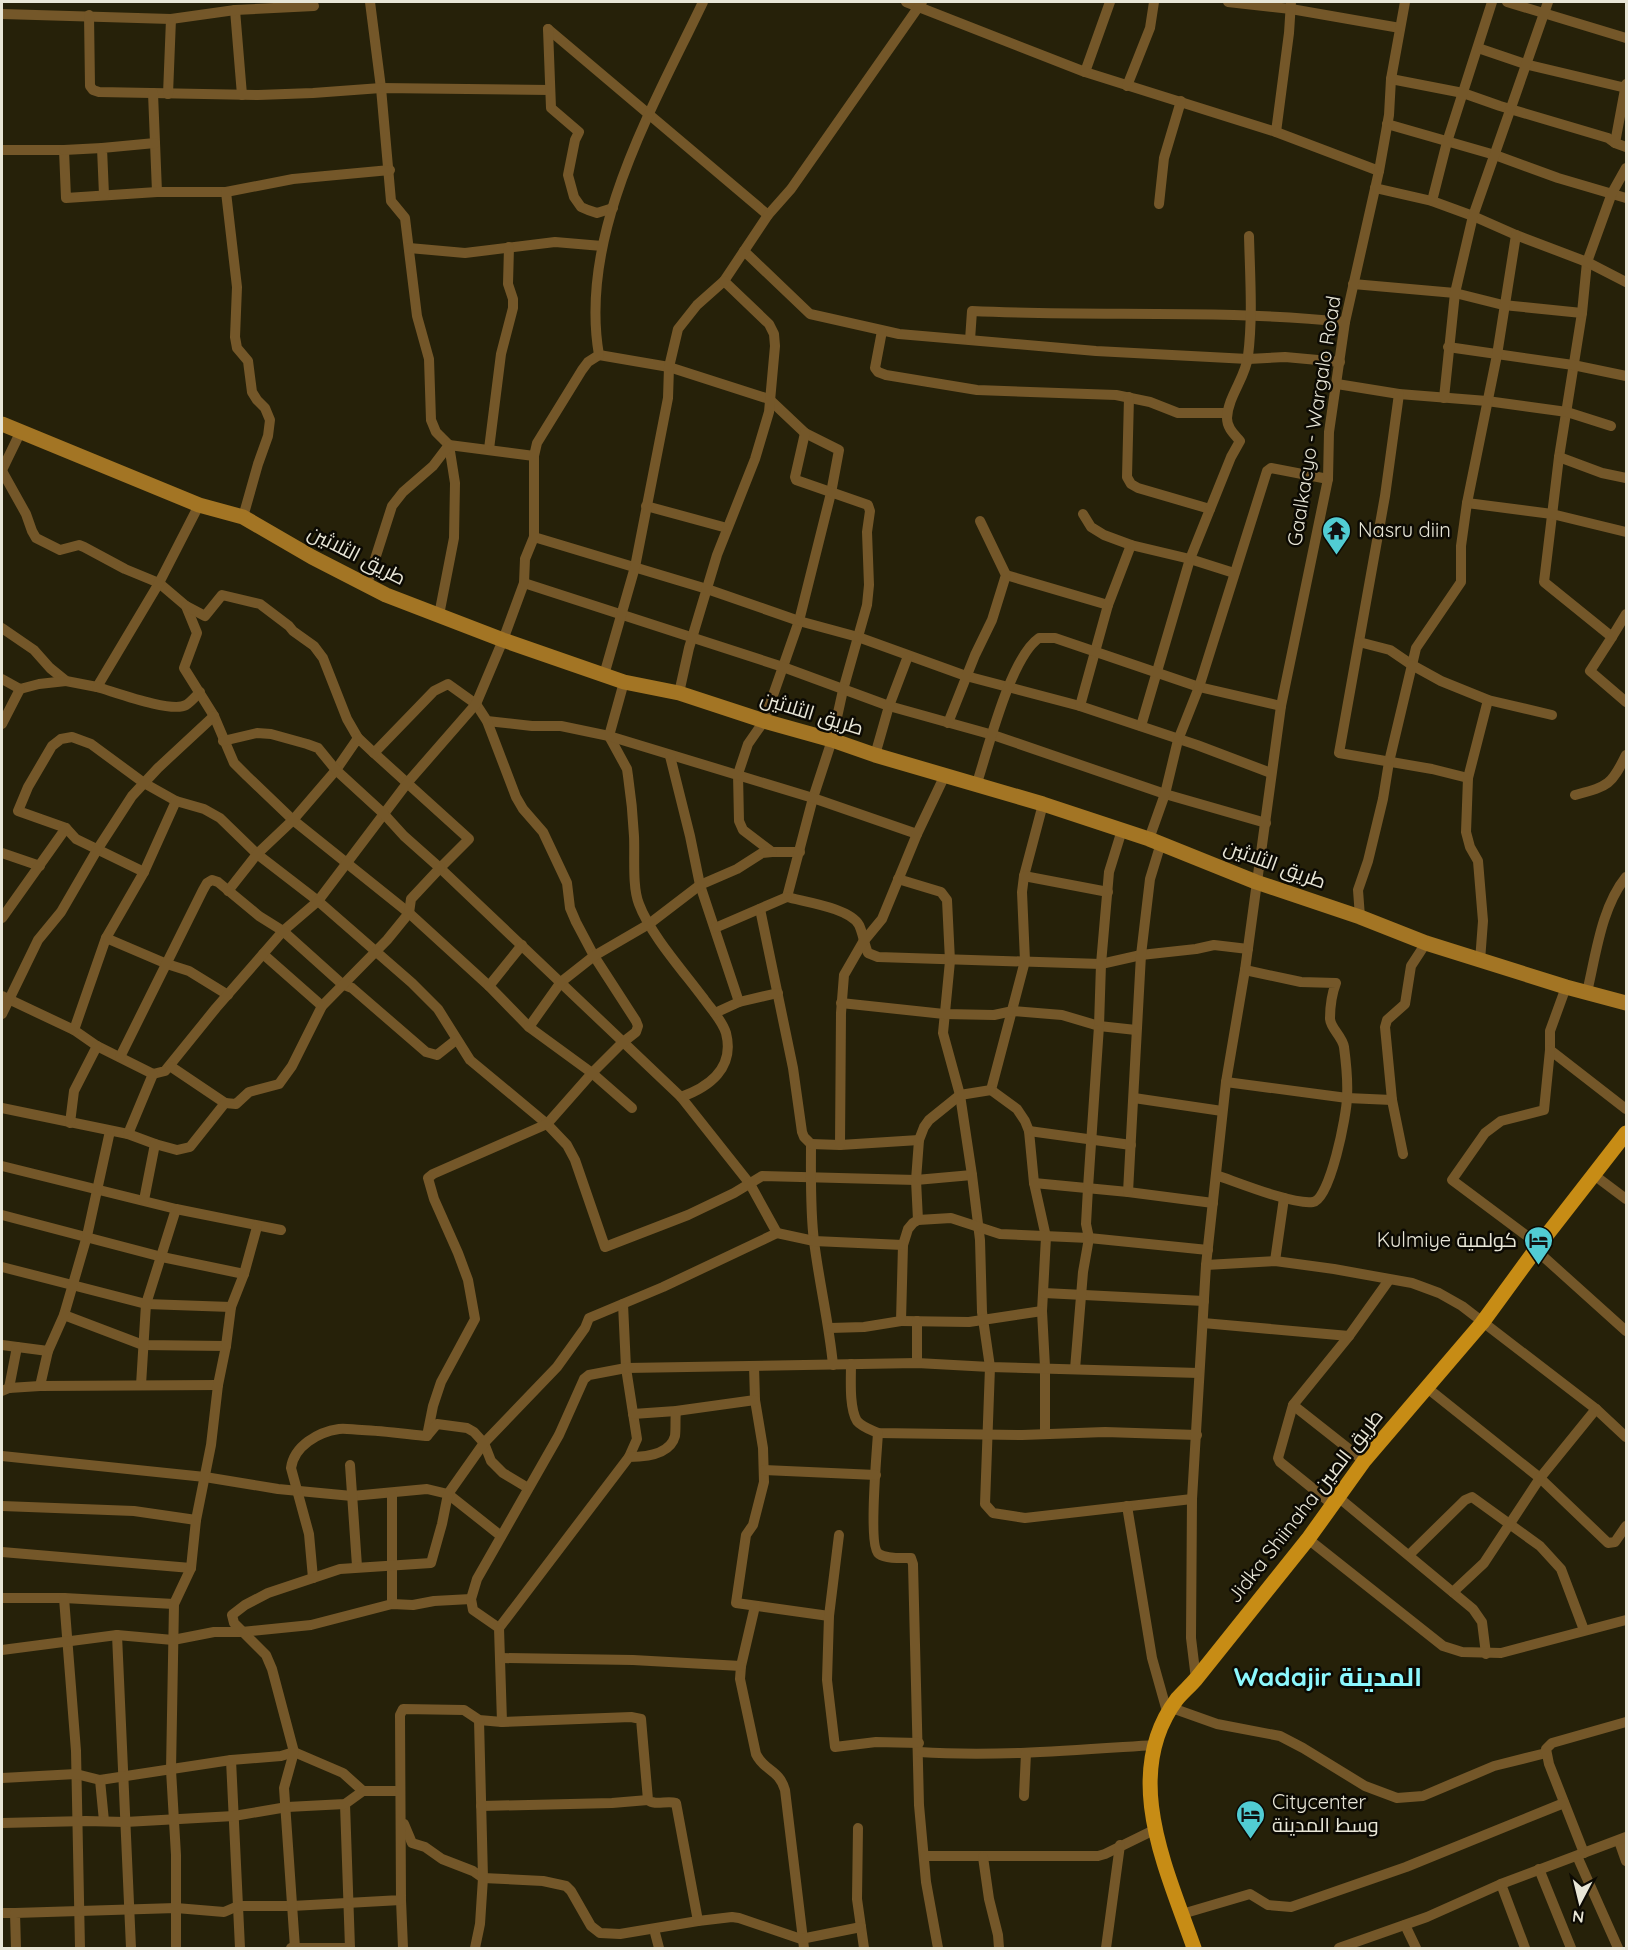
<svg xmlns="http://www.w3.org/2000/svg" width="1628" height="1950" viewBox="0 0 1628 1950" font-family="Quicksand,Cairo,sans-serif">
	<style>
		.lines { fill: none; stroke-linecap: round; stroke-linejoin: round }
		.minor { stroke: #745729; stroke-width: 10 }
		.secondary { stroke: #a37524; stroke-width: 15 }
		.primary { stroke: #c78c15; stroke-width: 15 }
		.labels { text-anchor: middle; stroke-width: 5; stroke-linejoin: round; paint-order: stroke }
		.street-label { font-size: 20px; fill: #e8e6d7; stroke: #0c0a03 }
		.poi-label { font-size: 20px; fill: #e8e6d7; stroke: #0c0a03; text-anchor: start }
		.district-label { font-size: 26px; font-weight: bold; fill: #8cf8fe; stroke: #0c0a03 }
	</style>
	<rect width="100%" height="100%" fill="#262109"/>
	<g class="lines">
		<g class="minor">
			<path d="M370 2 381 88 391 201 405 218 417 316 429 359 431 420 436 432 449 445 455 483 454 538 439 615"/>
			<path d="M906 2 1085 72 1276 132 1379 171"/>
			<path d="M1228 2 1291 9 1400 28"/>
			<path d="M1507 2 1626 38"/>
			<path d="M235 10 242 95"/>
			<path d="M2 14 171 19 235 10 314 6"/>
			<path d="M89 15 90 86 93 90 99 92 258 95 313 93 381 88 550 90"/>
			<path d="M548 29 768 215"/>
			<path d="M548 29 551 108 579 132 575 140 568 175 574 197 581 207 588 210 597 213 613 208"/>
			<path d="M1478 48 1525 64 1626 88"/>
			<path d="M1085 72 1110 2"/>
			<path d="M1391 79 1463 93 1500 106 1608 138 1615 143"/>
			<path d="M1626 84 1615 143 1626 147"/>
			<path d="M1127 86 1150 28 1154 2"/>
			<path d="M153 93 157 192"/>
			<path d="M168 94 171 19"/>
			<path d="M1387 124 1495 155 1558 178 1626 198"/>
			<path d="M1276 132 1289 33 1291 2"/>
			<path d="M2 150H64L66 198 157 192H226L293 179 390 170"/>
			<path d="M64 150 102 148"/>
			<path d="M1626 168 1612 193 1587 262 1582 313 1559 457 1544 582 1612 637 1590 671 1626 702"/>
			<path d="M1375 188 1432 201 1473 216 1516 235 1587 262 1626 282"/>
			<path d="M226 192 237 287 235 337 237 348 248 361 252 392 257 400 265 408 270 420 268 436 258 464 243 517"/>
			<path d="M104 195 102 148 155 143"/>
			<path d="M1432 201 1447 142 1492 2"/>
			<path d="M1159 204 1164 158 1181 101"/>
			<path d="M409 248 465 253 555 242 602 246"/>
			<path d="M744 251 810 314 899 334 1096 351 1248 359 1285 357 1340 362"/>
			<path d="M1353 284 1455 293 1503 305 1582 313"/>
			<path d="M882 331 875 368 878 372 886 375 977 390 1116 395 1150 402 1178 413H1227"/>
			<path d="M970 340 972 311C1097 317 1222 309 1345 322"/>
			<path d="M1448 347 1573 365 1626 376"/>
			<path d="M599 355 669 367 769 399 805 433 839 450 831 493 799 621 764 721 748 744 738 774 739 821 743 830 772 852H800"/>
			<path d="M1337 384 1399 394 1487 401 1567 412 1611 426"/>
			<path d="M1399 394 1385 496 1339 753 1432 769 1468 778"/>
			<path d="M1129 397 1127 477 1131 484 1138 488 1210 509"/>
			<path d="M1444 398 1455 293 1473 216 1548 2"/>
			<path d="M805 433 795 477 796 480 868 505 870 511 867 532 869 585 867 605 843 690 832 740 813 798 787 897C805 902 850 908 859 925 863 933 864 944 868 953L878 957 1101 964 1141 955 1196 949 1214 945 1248 949"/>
			<path d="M489 449 501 354 513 308V299L508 284 509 247"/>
			<path d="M1559 457 1602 473 1626 478"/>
			<path d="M2 470 20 433"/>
			<path d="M2 471 26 514 32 531 36 538 60 550 79 545 84 547 125 569 159 583 186 606 197 633 184 668 214 716 234 763 247 776 293 820 409 913 489 986 529 1027 592 1073 632 1108"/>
			<path d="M1467 503 1552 514 1626 532"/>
			<path d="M646 506 727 528"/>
			<path d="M1083 514 1091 527 1104 535 1131 545 1190 559 1234 573"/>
			<path d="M534 537 707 589 799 621 858 637 966 676 1080 706 1197 745 1271 773"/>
			<path d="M1006 575 1108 605"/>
			<path d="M524 583 783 667 889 706 993 735 1165 794 1266 823"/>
			<path d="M367 584 392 506 403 492 433 466 449 445 534 456"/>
			<path d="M186 606 205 616 222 595 260 604 289 626 293 631 314 646 323 658 347 719 358 738"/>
			<path d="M2 628 34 650 50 668 66 681 97 687 159 583 199 505"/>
			<path d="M1612 637 1626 614"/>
			<path d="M1359 642 1390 650 1412 665 1416 648 1461 582V546L1467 503 1497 355 1516 235"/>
			<path d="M604 675 635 567 668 398 669 367 678 329 697 305 724 281 768 215 791 189 922 2"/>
			<path d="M2 679 20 689 39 684 66 681"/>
			<path d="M624 682 609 736 627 769 628 776C631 796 633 816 634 836 635 855 632 887 639 904 650 934 684 972 704 999 711 1009 722 1020 726 1033 735 1068 709 1087 681 1097"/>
			<path d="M97 687C115 692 171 713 186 705 191 702 196 696 200 692"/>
			<path d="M679 693 689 648 717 555 755 459 769 412 775 346 774 334 769 324 724 281"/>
			<path d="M1080 706 1108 605 1131 545"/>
			<path d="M487 721 532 726H561L609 736 813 798 917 834"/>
			<path d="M948 723 975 655 992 620 1006 575 980 521"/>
			<path d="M2 724 20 689"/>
			<path d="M1141 726 1190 559 1231 457 1240 441C1234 434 1227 428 1227 418 1228 396 1246 377 1248 356 1253 317 1250 276 1249 236"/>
			<path d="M374 753 469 839 440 868 681 1097 750 1184 777 1233"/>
			<path d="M875 755 889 706 908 656"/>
			<path d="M670 756 690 836 700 885 739 1002"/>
			<path d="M976 786C988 750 1010 658 1039 638H1055L1199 687 1281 706"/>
			<path d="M1575 795C1608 786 1611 786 1626 755"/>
			<path d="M1043 804 1024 876 1022 892 1025 961 991 1090 1017 1109 1025 1121 1029 1131 1034 1183 1046 1237 1042 1311 1045 1367V1434"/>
			<path d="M1149 839 1165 794 1178 740 1199 687 1267 471 1271 468 1328 479"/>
			<path d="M2 853 40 866"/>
			<path d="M144 872 76 839 66 828 18 811 28 787 52 746 61 739 72 737 91 744 144 783 176 801 204 809 220 818 257 854 318 901 412 983 438 1009 470 1060 547 1124 567 1145 575 1160 605 1247 688 1215 734 1193 762 1176 916 1180 972 1175"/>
			<path d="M1024 876 1108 892"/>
			<path d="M898 879 941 892 947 900 950 961 943 1033 960 1095 972 1175 980 1240 982 1312 990 1367 985 1504 993 1513 1025 1518 1192 1499"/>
			<path d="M228 891 257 854 293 820 336 770 358 738 374 753 434 691 448 684 476 704 487 721 516 797 523 809 543 832 567 883 570 908 576 922 594 956 636 1021 638 1026 636 1032 622 1043 592 1073 547 1124 433 1174 428 1178 434 1199 458 1253 468 1280 475 1319 441 1382 433 1406 427 1436"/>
			<path d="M760 909 793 1068 802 1132 804 1137 811 1144C811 1176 810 1209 814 1241 819 1282 829 1323 833 1365"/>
			<path d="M1360 917 1358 890 1368 861 1383 799 1389 762 1412 665 1441 681 1488 700 1552 715"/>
			<path d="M2 918 66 828"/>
			<path d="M715 928 787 897"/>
			<path d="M106 938 167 964 189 971 228 995"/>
			<path d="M263 954 322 1006"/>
			<path d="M1480 961 1483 921 1478 861 1470 847 1466 832 1468 778 1488 700"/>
			<path d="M489 986 522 945"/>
			<path d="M1566 987 1550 1031V1050L1626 1109"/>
			<path d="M1587 992C1596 955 1601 908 1626 877"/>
			<path d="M2 996 74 1030 97 1046 153 1074 165 1071 216 1008 283 931 318 901 408 782 476 704 503 640 524 583 525 559 534 537V456L537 443 582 370 588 362 599 355C578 234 653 107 703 2"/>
			<path d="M841 1003 944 1014 994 1015 1013 1011 1062 1015 1099 1026 1136 1030"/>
			<path d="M715 1013 739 1002 778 993"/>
			<path d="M2 1014 38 940 61 912 97 850 132 796 158 768 214 716"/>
			<path d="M529 1027 561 982 594 956 649 924 700 885 737 869 762 853 772 852"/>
			<path d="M74 1030 106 938 144 872 176 801"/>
			<path d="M120 1057 203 890 207 883 212 880 218 882 259 916 283 931 342 984 352 988 426 1052 437 1055 456 1040"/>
			<path d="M170 1066 225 1103"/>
			<path d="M1226 1082 1347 1098 1392 1100"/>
			<path d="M1134 1098 1222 1111"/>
			<path d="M2 1108 128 1134 155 1144"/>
			<path d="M70 1123 74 1091 97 1046"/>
			<path d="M1029 1131 1131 1145"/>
			<path d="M128 1134 153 1074"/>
			<path d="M811 1144 840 1145 919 1140"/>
			<path d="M840 1145 841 1013 844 975 863 942 882 919 917 834 945 775"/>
			<path d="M1403 1154 1392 1100 1385 1027 1387 1020 1405 1004 1411 966 1426 943"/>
			<path d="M2 1166 176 1209 281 1230"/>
			<path d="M1216 1175C1237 1182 1293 1205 1313 1202 1330 1200 1347 1114 1347 1097 1348 1081 1346 1062 1344 1047 1342 1036 1331 1029 1330 1019 1330 1006 1331 996 1336 983L1301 982 1245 970"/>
			<path d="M1594 1175 1626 1199"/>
			<path d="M1034 1183 1128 1192 1213 1203"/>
			<path d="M1128 1192 1141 955 1150 879 1161 843"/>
			<path d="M144 1200 155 1144 177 1150 190 1147 225 1103 236 1104 249 1092 279 1084 292 1066 322 1006 387 940 409 913 411 899 440 868 404 836 384 814 336 770 318 748 307 744 271 734 257 733 223 741"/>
			<path d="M2 1215 162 1257 244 1274"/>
			<path d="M918 1220 916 1180 919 1140 924 1127 929 1120 960 1095 991 1090"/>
			<path d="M1539 1245 1452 1180 1485 1133 1501 1121 1544 1110 1550 1050"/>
			<path d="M1536 1250 1626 1331"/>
			<path d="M1275 1261 1284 1198"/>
			<path d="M1206 1265 1275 1261 1334 1269 1412 1283 1439 1293 1462 1306 1596 1409 1626 1437"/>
			<path d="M2 1267 146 1304 231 1307"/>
			<path d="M1044 1293 1204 1301"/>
			<path d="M623 1304 626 1368 637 1439 629 1457"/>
			<path d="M64 1315 143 1345 226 1346"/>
			<path d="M901 1321 969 1322 1042 1311"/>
			<path d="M1203 1323 1349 1336"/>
			<path d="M830 1328 864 1327 901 1321 903 1245 908 1229 913 1223 918 1220 951 1218 1000 1234 1089 1238 1208 1250"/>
			<path d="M2 1345 48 1351"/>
			<path d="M917 1363V1321"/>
			<path d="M851 1364C851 1379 849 1408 857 1421 862 1427 871 1430 878 1433L1022 1435 1105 1432 1197 1435"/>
			<path d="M754 1366 755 1400 763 1448 764 1482 753 1525 746 1535 736 1603 829 1616"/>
			<path d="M1075 1369 1083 1272 1089 1238 1086 1224 1088 1188 1099 1026 1101 964 1109 872 1122 830"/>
			<path d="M141 1385 146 1304 176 1209"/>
			<path d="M40 1386 48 1351 64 1315 87 1236 110 1131"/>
			<path d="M1426 1387 1540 1478 1608 1543 1615 1542 1626 1526"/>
			<path d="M9 1388 17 1347"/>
			<path d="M2 1391 9 1388 40 1386 218 1385"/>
			<path d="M1293 1405 1278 1458 1280 1462 1332 1504"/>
			<path d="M633 1414 676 1411 755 1400"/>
			<path d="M878 1433C877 1450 868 1547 879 1554 886 1559 902 1558 911 1558L913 1564 919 1805 926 1882 938 1948"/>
			<path d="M2 1456 205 1477 278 1489 352 1496 427 1489 448 1494 501 1536"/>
			<path d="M1364 1461 1293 1405 1349 1336 1389 1280"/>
			<path d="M350 1465 357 1566"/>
			<path d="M764 1470 876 1475"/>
			<path d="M1338 1497 1473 1609 1482 1622 1486 1654"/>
			<path d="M2 1506 134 1511 196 1520"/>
			<path d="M1127 1506 1152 1658 1168 1715"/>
			<path d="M839 1535 829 1616 827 1680 835 1747 876 1742 919 1743"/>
			<path d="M1308 1539 1443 1646 1462 1652 1501 1653 1626 1620"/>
			<path d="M2 1552 191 1568"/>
			<path d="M1409 1555 1465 1500 1472 1497 1540 1546 1561 1569 1584 1630"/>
			<path d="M313 1578 309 1534 291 1468C294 1446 318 1432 339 1429 346 1428 354 1430 362 1430 384 1431 406 1434 427 1436L437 1424 467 1428 474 1432 484 1443 491 1461 503 1473 528 1488"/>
			<path d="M1453 1592 1484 1563 1540 1478 1596 1409"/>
			<path d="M2 1598H64L174 1604"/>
			<path d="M64 1598 76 1751 80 1948"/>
			<path d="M392 1604V1493"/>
			<path d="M755 1606 741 1666 740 1679 756 1754C764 1771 779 1769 785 1790L804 1948"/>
			<path d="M499 1628 629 1457C644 1457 670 1455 675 1436 676 1428 675 1419 676 1411"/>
			<path d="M117 1635 131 1948"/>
			<path d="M2 1650 117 1635 173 1640 214 1632H242L311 1625 392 1604 413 1605 434 1601 471 1599"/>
			<path d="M500 1658 633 1660 741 1666"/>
			<path d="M1196 1679 1191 1638 1192 1499 1206 1265 1226 1082 1245 970 1281 706 1328 479 1329 432 1345 322 1379 171 1389 115 1391 79 1405 2"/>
			<path d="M1172 1708 1217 1724 1280 1736 1303 1748 1365 1786 1397 1798 1423 1796 1494 1766 1546 1753"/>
			<path d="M502 1722 499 1628 473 1610 471 1599 477 1579 559 1435 584 1379 589 1375 626 1368 917 1363 990 1367 1199 1373"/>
			<path d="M919 1752C997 1757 1077 1750 1155 1745"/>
			<path d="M231 1760 240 1948"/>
			<path d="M2 1778 76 1774 100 1780 231 1760 281 1756 294 1752 343 1773 363 1791"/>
			<path d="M100 1780 104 1821"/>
			<path d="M1024 1796 1026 1753"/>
			<path d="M345 1804 350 1948"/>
			<path d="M481 1806 612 1803 648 1800"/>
			<path d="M2 1823 86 1821 125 1822 234 1816 287 1807 345 1804 363 1791H399"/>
			<path d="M404 1824 412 1843 425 1847 442 1859 473 1871 483 1878 543 1881 566 1886 571 1891 591 1926 600 1933 620 1934 698 1921"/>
			<path d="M858 1828 857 1899 864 1948"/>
			<path d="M1619 1841 1626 1861"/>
			<path d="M1584 1853 1549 1764 1546 1749 1552 1743 1626 1722"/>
			<path d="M925 1856H1098L1105 1854 1154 1830"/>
			<path d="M1577 1856 1618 1948"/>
			<path d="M983 1857 989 1899 998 1935 999 1948"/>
			<path d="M1539 1869 1571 1948"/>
			<path d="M1501 1884 1525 1948"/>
			<path d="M401 1900 403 1948"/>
			<path d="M2 1913H15"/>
			<path d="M1182 1914 1250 1894 1268 1905 1291 1907 1406 1867 1564 1803"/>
			<path d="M1405 1925 1416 1948"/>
			<path d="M654 1929 659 1948"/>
			<path d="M16 1948 15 1913 176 1908 224 1912 238 1906H292L401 1900 400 1715 403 1709 464 1710 479 1720 502 1722 631 1717 641 1719 648 1800C655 1806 667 1800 676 1803L698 1921 732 1917 739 1918 801 1939 861 1927"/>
			<path d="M176 1948V1855L171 1770 174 1604 191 1568 196 1520 211 1445 218 1385 226 1346 231 1307 244 1274 257 1227"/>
			<path d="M291 1948H350"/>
			<path d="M295 1948 284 1788 294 1752 272 1669 266 1655 234 1623 232 1615 245 1605 268 1593 340 1569 431 1563 442 1524 448 1494 484 1443 557 1367 585 1328 589 1318 663 1287 777 1233 814 1241 903 1245"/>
			<path d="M475 1948 480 1924 483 1878 479 1720"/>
			<path d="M1106 1948 1120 1845"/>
			<path d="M1339 1948 1427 1917 1501 1884 1626 1837"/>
		</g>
		<path class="secondary" d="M2 424 199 505 243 517 312 557 386 595 503 640 624 682 679 693 764 721 832 740 875 755 1043 804 1149 839 1256 882 1360 917 1426 943 1566 987 1626 1003"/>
		<path class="primary" d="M1194 1948C1167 1870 1120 1775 1177 1699 1183 1692 1190 1686 1196 1679L1308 1539 1364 1461 1482 1323 1539 1245 1626 1133"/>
	</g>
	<defs>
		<symbol id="temple-pin" viewBox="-11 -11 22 30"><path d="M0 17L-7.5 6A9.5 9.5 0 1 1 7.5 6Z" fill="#51ccd3" stroke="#0c0a03"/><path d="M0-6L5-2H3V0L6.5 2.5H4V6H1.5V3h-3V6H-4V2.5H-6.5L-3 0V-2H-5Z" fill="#111"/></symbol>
		<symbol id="hotel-pin" viewBox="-11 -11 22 30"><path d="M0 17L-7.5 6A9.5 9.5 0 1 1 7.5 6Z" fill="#51ccd3" stroke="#0c0a03"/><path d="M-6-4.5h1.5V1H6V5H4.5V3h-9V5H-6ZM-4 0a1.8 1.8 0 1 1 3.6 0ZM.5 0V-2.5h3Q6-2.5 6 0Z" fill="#111"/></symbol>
	</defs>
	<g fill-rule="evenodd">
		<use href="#temple-pin" x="1320" y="514" width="33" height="45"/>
		<use href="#hotel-pin" x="1522" y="1224" width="33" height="45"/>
		<use href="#hotel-pin" x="1234" y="1798" width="33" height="45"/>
	</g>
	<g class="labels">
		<g class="street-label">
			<text transform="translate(1314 421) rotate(-81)" y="7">Gaalkacyo - Wargalo Road</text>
			<text transform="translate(357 555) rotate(27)" y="7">طريق الثلاثين</text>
			<text transform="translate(812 713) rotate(17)" y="7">طريق الثلاثين</text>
			<text transform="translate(1275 864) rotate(20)" y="7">طريق الثلاثين</text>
			<text transform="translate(1305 1506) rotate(-52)" y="7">Jidka Shiinaha طريق الصين</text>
		</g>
		<g class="poi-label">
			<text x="1358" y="537">Nasru diin</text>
			<text x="1517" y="1247" text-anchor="end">Kulmiye كولمية</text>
			<text x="1272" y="1809">Citycenter<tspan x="1272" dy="23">وسط المدينة</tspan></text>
		</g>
		<g class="district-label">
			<text x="1328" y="1686">Wadajir المدينة</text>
		</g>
	</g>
	<rect width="1628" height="1950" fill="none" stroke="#e8e6d7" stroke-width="6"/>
	<g transform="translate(1580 1902) rotate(187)" stroke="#0c0a03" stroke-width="4.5" paint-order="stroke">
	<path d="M0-4.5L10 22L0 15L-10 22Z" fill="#e8e6d7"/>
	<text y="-9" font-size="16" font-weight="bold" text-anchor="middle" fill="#e8e6d7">N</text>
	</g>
</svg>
